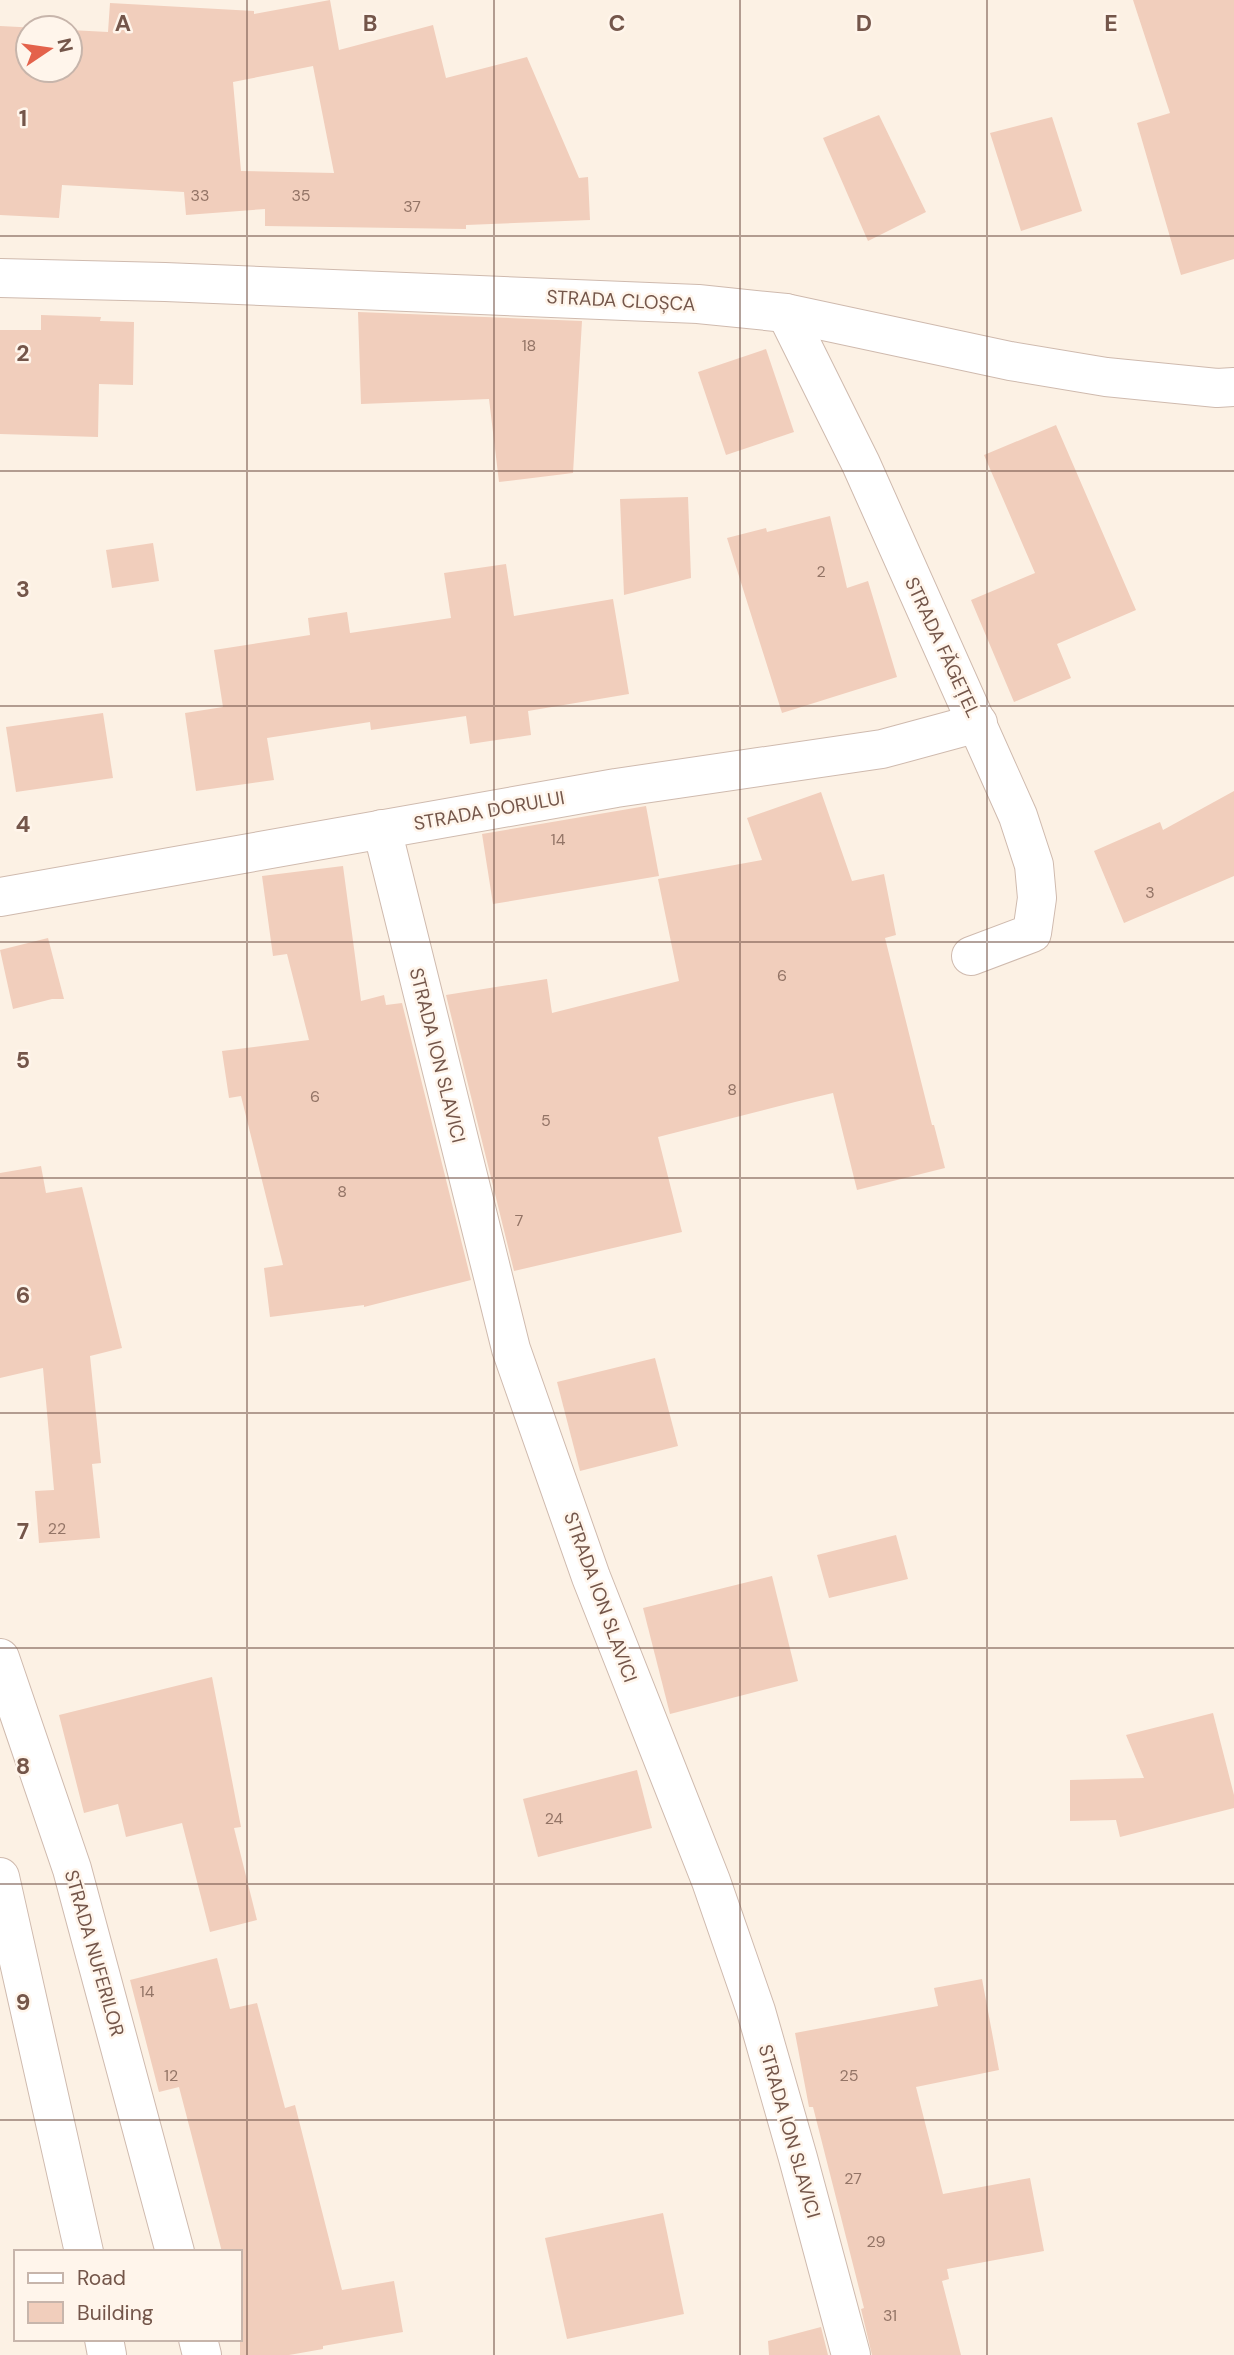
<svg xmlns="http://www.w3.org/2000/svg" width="1234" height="2355" viewBox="0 0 1234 2355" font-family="'DM Sans',sans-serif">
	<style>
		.building { fill: #f1cebc; fill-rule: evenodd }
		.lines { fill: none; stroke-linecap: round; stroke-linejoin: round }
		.minor-casing { stroke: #cfbaae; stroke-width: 40 }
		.minor { stroke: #fff; stroke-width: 38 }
		.grid { fill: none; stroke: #74564a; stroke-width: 2; stroke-opacity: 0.55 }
		.labels { text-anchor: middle; stroke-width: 5; stroke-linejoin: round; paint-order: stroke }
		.number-label { font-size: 16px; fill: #937466 }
		.street-label { font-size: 19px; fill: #74564a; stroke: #fff5eb }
		.grid-label { font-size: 23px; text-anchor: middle; font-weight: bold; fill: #74564a; stroke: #fff5eb; stroke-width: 5; stroke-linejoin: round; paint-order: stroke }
	</style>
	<rect width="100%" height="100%" fill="#fcf1e4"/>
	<g class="building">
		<path d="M330 0 339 50 433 25 446 78 527 57 579 178 588 177 590 220 466 225V229L265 226V209L186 215 184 192 62 185 59 218 0 215V26L39 28H28V70H70V30L108 32 110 3 254 11V14ZM313 66 334 173 241 171 233 82Z"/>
		<path d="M1133 0H1234V259L1181 275 1137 123 1170 113Z"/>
		<path d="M879 115 926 212 868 241 823 138Z"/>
		<path d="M1052 117 1082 211 1021 231 990 133Z"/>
		<path d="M358 312 582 321 573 473 499 482 489 399 361 404Z"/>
		<path d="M41 315 101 317 100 321 134 322 133 385 99 384 98 437 0 434V330H41Z"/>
		<path d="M766 349 794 432 726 455 698 372Z"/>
		<path d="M1056 425 1136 610 1057 644 1071 678 1014 702 971 600 1035 573 984 455Z"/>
		<path d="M688 497 691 578 624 595 620 499Z"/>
		<path d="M830 516 847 588 868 581 897 677 782 713 727 538 766 528 767 532Z"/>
		<path d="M153 543 159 581 112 588 106 550Z"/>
		<path d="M506 564 514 616 613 599 629 694 528 711 531 735 470 744 466 716 371 730 370 722 267 738 274 780 196 791 185 713 223 707 214 650 310 635 308 618 347 612 350 633 451 618 444 573Z"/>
		<path d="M103 713 113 778 16 792 6 727Z"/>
		<path d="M1234 791V876L1124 923 1094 851 1160 822 1163 830Z"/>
		<path d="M821 792 852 881 884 874 896 935 885 938 932 1125H934L945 1168 857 1190 833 1093 795 1102 658 1137 682 1232 514 1271 446 995 547 979 552 1013 679 981 658 879 762 860 747 818Z"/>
		<path d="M646 806 659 876 493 904 482 834Z"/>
		<path d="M343 866 361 1001 384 995 386 1005 402 1003 471 1280 364 1307V1305L270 1317 264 1268 283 1265 241 1096 229 1098 222 1051 309 1040 287 954 273 956 262 876Z"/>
		<path d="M48 938 64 999H52L13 1009 0 950Z"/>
		<path d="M41 1166 46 1193 82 1187 122 1348 90 1356 101 1463 92 1464 100 1538 39 1543 35 1491 54 1490 43 1368 0 1378V1173Z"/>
		<path d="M655 1358 678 1446 580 1471 557 1382Z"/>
		<path d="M896 1535 908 1579 829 1598 817 1555Z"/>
		<path d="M772 1576 798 1681 670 1714 643 1608Z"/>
		<path d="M212 1677 241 1827 234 1828 257 1920 210 1932 182 1823 126 1837 118 1804 84 1813 59 1715Z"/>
		<path d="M1213 1713 1234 1795V1808L1120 1837 1116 1820 1070 1821V1780L1144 1778 1126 1735Z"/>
		<path d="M637 1770 652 1828 538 1857 523 1799Z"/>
		<path d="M217 1958 230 2009 257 2003 285 2108 295 2105 342 2290 394 2281 403 2332 323 2346V2349L289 2355H240V2252H222L179 2087 159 2092 130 1980Z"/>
		<path d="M982 1979 999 2070 916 2087 943 2194 1030 2178 1044 2251 947 2269 949 2279 942 2281 961 2355H872L861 2309 864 2308 813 2107H809L795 2033 938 2006 934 1988Z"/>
		<path d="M663 2213 684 2314 567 2339 545 2238Z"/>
		<path d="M821 2327 828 2355H769L768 2341Z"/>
	</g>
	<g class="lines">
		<defs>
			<g id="minor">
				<path d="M0 278 165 282 698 304 786 313 1010 361 1106 377 1217 388 1234 387"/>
				<path d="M786 313 861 464 1018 816 1034 865 1037 898 1032 933 971 956"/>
				<path d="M382 829 511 1349 591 1577 711 1881 756 2011 798 2158 851 2355"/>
				<path d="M0 897 616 788 882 749 978 723"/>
				<path d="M0 1658 72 1869 175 2252"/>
				<path d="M0 1877 84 2252"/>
				<path d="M104 2339 107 2355"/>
				<path d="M198 2339 202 2355"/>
			</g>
		</defs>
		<use href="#minor" class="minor-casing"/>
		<use href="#minor" class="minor"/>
	</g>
	<path class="grid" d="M247 0V2355M494 0V2355M740 0V2355M987 0V2355M0 236H1234M0 471H1234M0 706H1234M0 942H1234M0 1178H1234M0 1413H1234M0 1648H1234M0 1884H1234M0 2120H1234"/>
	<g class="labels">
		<g class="number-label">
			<text x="200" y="201">33</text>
			<text x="301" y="201">35</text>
			<text x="412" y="212">37</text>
			<text x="529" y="351">18</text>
			<text x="821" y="577">2</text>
			<text x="558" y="845">14</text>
			<text x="1150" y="898">3</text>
			<text x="782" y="981">6</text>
			<text x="732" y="1095">8</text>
			<text x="315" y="1102">6</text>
			<text x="546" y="1126">5</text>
			<text x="342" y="1197">8</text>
			<text x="519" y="1226">7</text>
			<text x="57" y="1534">22</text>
			<text x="554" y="1824">24</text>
			<text x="147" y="1997">14</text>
			<text x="171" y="2081">12</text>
			<text x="849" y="2081">25</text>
			<text x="853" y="2184">27</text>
			<text x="876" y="2247">29</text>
			<text x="890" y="2321">31</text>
		</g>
		<g class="street-label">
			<text transform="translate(621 300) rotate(3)" y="7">STRADA CLOȘCA</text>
			<text transform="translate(943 647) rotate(65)" y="7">STRADA FĂGEȚEL</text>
			<text transform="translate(489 810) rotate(-10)" y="7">STRADA DORULUI</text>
			<text transform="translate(438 1055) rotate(76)" y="7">STRADA ION SLAVICI</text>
			<text transform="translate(601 1597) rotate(70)" y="7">STRADA ION SLAVICI</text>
			<text transform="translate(95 1953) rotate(74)" y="7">STRADA NUFERILOR</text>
			<text transform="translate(790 2131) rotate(74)" y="7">STRADA ION SLAVICI</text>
		</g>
	</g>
	<g class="grid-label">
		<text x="123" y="31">A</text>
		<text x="370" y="31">B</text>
		<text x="617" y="31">C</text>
		<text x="864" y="31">D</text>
		<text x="1111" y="31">E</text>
		<text x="23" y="126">1</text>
		<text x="23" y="361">2</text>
		<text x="23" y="597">3</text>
		<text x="23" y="832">4</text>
		<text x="23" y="1068">5</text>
		<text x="23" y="1303">6</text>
		<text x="23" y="1539">7</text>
		<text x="23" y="1774">8</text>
		<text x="23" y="2010">9</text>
	</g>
	<rect x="14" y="2250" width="228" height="91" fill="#fff5eb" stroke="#c7b5ab" stroke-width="2"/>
	<rect x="28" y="2273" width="35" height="10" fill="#ffffff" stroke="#c7b5ab" stroke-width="2"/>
	<text x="77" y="2285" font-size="21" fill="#74564a">Road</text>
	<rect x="28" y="2302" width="35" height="21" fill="#f1cebc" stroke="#c7b5ab" stroke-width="2"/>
	<text x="77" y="2320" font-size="21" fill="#74564a">Building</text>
	<g transform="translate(49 49) rotate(77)"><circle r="33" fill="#fff5eb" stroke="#c7b5ab" stroke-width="2"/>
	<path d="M0-5L12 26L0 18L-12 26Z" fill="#e4624b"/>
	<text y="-10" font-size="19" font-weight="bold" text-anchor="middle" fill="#74564a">N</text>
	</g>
</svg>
